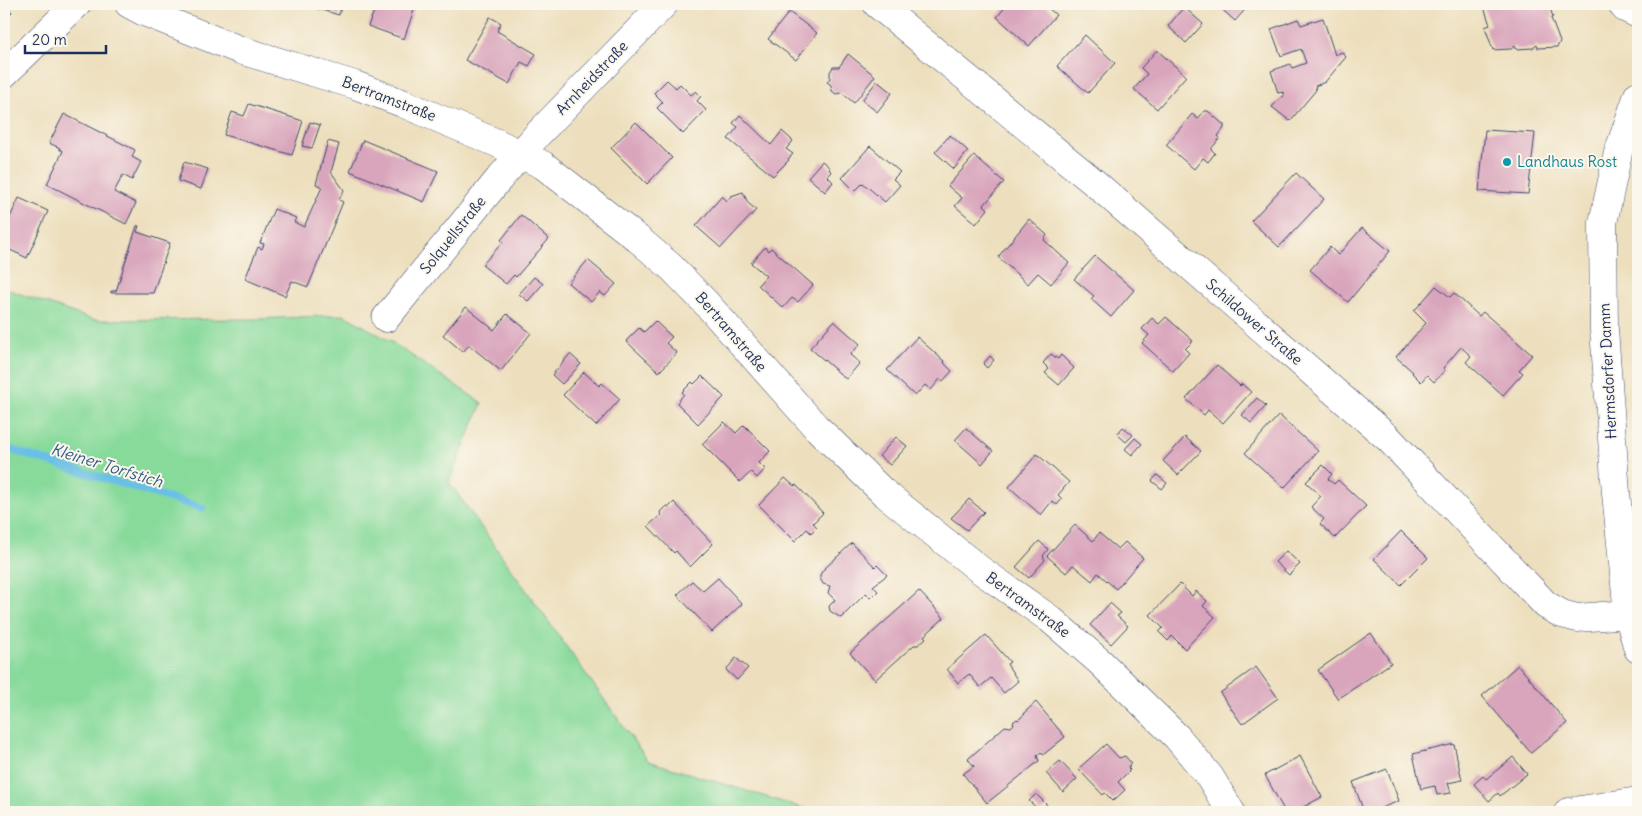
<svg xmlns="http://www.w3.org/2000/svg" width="1642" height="816" viewBox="0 0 1642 816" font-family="Delius,sans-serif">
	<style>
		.green { fill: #88da9b; stroke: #52847c }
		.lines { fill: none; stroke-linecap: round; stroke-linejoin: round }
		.stream { stroke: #69bfe5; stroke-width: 8 }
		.building { fill: #d9a5bc }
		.minor-casing { stroke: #3a496c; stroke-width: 29 }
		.minor { stroke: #fff; stroke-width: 28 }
		.culture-dot { fill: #0f9aa8; stroke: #fbf7ec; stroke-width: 2 }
		.labels { text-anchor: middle; stroke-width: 4; stroke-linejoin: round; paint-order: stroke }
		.street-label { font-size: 15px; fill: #1b2f5e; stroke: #fbf7ec }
		.culture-label { font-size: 15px; fill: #0d838f; stroke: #fbf7ec; text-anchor: start }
		.water-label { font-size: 16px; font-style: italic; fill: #325a86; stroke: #fbf7ec }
	</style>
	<rect width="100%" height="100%" fill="#fbf7ec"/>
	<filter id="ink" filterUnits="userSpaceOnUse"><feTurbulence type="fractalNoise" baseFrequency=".02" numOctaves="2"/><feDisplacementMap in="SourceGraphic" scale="10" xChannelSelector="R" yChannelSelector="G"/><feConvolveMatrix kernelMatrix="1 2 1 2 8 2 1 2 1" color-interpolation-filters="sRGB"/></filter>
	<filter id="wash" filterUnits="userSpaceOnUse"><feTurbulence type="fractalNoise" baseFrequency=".0096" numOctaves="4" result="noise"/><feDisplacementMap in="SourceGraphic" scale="20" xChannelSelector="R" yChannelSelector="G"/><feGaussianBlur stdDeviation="1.12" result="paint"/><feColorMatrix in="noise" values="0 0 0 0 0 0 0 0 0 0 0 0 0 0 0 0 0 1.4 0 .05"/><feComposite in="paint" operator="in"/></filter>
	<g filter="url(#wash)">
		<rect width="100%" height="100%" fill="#eddfbd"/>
		<path class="green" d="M4 288 93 320 257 319 344 315 390 341 482 403 449 482 648 761 816 812H4Z"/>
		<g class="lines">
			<path class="stream" d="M4 448 202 508"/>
		</g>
		<g id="blocks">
			<g class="building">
				<path d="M4 4 12 12 4 20Z"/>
				<path d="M301 4H342L339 15Z"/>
				<path d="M377 4H416L404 39 368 26Z"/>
				<path d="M1008 4H1044L1056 15 1029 46 997 17Z"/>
				<path d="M1216 4H1250L1235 21Z"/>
				<path d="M1410 4H1422L1411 8Z"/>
				<path d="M1483 4H1546L1547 6 1549 5 1553 17 1551 18 1560 42 1557 47 1538 48 1537 45 1533 48 1516 49 1515 46 1511 49 1493 50 1485 27 1490 25Z"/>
				<path d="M1184 7 1203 24 1186 43 1168 26Z"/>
				<path d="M789 12 817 33 796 60 768 39Z"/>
				<path d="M490 17 501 23 497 31 536 54 529 66 521 62 509 84 465 60Z"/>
				<path d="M1323 18 1335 55 1342 52 1346 57 1325 82 1315 86 1316 90 1290 121 1272 107 1281 97 1284 96 1283 92 1278 93 1271 71 1290 64 1292 68 1306 63 1301 49 1281 56 1271 29 1298 19 1301 25Z"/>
				<path d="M1085 35 1115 63 1088 93 1057 66Z"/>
				<path d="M1157 50 1186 76 1157 109 1134 89 1147 74 1141 68Z"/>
				<path d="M848 54 875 76 854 103 842 93 836 94 832 91 831 85 827 82 830 78V72L833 67H839Z"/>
				<path d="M667 80 676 88 680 84 691 95 696 91 701 96 697 101 706 110 683 134 657 108 663 102 654 93Z"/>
				<path d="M877 81 892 93 877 112 862 100Z"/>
				<path d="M249 104 303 121 292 155 224 135 232 112 244 116Z"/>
				<path d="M1204 111H1208L1224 125V128L1218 136 1220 138 1211 149 1215 153 1208 162 1203 158 1194 169 1166 145 1192 114 1198 119Z"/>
				<path d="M64 114 135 150 132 157 141 162 132 180 123 175 114 192 136 203 126 224 47 184 63 151 59 149 60 148 49 143Z"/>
				<path d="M740 115 771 145 782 131 793 141 786 149 793 154 788 159 789 160 773 176 728 139 738 127 733 123Z"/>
				<path d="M310 122 320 125 312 148 302 146Z"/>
				<path d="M636 122 672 158 647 184 611 148Z"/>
				<path d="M1485 130 1535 133 1528 194 1479 191Z"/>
				<path d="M950 135 968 151 954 169 935 152Z"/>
				<path d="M363 140 438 171 424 202 350 171Z"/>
				<path d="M328 141 339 144 331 172 344 190 339 200 343 202 308 287 292 281 285 296 245 279 258 247 262 249 264 244 260 243 274 209 296 218 294 222 304 227 322 187 316 184Z"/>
				<path d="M870 146 900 172 893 179 900 185 885 202 863 183 855 191 842 178Z"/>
				<path d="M974 156 1004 182 984 205 988 209 976 224 955 206 962 198 948 186Z"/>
				<path d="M822 161 830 168 829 169 831 172 827 176 833 182 825 192 808 177Z"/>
				<path d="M184 162 208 169 201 189 178 181Z"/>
				<path d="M1296 173 1324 199 1279 247 1251 221Z"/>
				<path d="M743 192 748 203 756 210 721 248 696 226 722 196 727 201 731 196Z"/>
				<path d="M19 198 48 211 27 258 4 247V230Z"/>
				<path d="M521 215 549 239 516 277 514 275 506 284 482 265 503 242 501 240Z"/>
				<path d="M1029 219 1047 235 1044 240 1069 263 1051 284 1038 273 1028 284 998 257Z"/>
				<path d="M137 226H139L137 232 170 243 153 293H111V291H116Z"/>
				<path d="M1362 228 1390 251 1348 302 1310 270 1330 247 1338 255Z"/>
				<path d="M765 247 768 251 771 248 813 285 798 302 792 298 783 308 758 285 766 276 751 263Z"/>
				<path d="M1095 256 1134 290 1111 317 1091 299 1094 296 1074 279Z"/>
				<path d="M588 260 616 284 605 296 600 292 591 302 568 283Z"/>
				<path d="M534 277 543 284 528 301 519 294Z"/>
				<path d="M1436 286 1450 297 1454 293 1479 316 1483 312 1532 355 1519 370 1523 373 1503 395 1466 362 1471 356 1461 347 1443 368 1445 370 1434 382 1427 375 1421 382 1412 373 1413 372 1396 357 1426 323 1414 311Z"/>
				<path d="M466 307 494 330 507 314 531 333 501 371 469 345 463 352 443 335Z"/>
				<path d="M1166 317 1193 341 1185 349 1189 353 1173 371 1142 343 1149 335 1142 329 1152 318 1159 324Z"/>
				<path d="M655 321 672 337 666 343 677 353 659 372 626 341 639 328 644 332Z"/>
				<path d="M834 321 860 344 850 355 860 363 846 379 810 348Z"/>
				<path d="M917 337 945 362 944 363 952 371 943 381 940 379 931 390 925 385 915 396 887 370Z"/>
				<path d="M570 354 581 364 562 384 552 375Z"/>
				<path d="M1051 354 1058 359 1061 355 1074 368 1059 385 1045 373 1049 369 1043 363Z"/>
				<path d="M990 356 994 360 987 368 983 364Z"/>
				<path d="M1217 365 1240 386 1242 384 1251 392 1223 423 1208 410 1204 415 1186 399Z"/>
				<path d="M584 372 599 386 602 383 620 399 596 426 563 395Z"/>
				<path d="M702 376 724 397 698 424 677 403 684 394 682 392 692 382 694 384Z"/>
				<path d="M1257 398 1266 406 1251 423 1242 415Z"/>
				<path d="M1279 415 1318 451 1284 488 1245 453Z"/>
				<path d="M724 422 736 433 744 425 770 451 759 463 765 469 757 478 751 472 740 482 702 444Z"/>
				<path d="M1123 427 1133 435 1126 442 1117 434Z"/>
				<path d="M966 428 993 451 982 464 955 440Z"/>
				<path d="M896 437 907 446 890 465 879 456Z"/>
				<path d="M1185 437 1201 451 1178 475 1163 461Z"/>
				<path d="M1135 438 1142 444 1132 455 1125 449Z"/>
				<path d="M1037 454 1069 482 1058 495 1062 499 1057 505 1052 501 1041 515 1009 487Z"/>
				<path d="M1323 465 1332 474 1328 479 1334 484 1338 480 1366 506 1335 538 1320 524 1324 519 1311 507 1321 496 1306 482Z"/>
				<path d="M1157 475 1167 483 1162 489 1152 481Z"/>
				<path d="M785 478 794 486 796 485 823 513 813 523 817 527 811 533 807 529 795 541 759 505Z"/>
				<path d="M969 499 984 512 967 530 951 518Z"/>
				<path d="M674 502 713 544 690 567 676 551 674 553 648 526 661 515 660 512 666 506 669 507Z"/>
				<path d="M1075 525 1093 541 1099 533 1118 549 1125 542 1143 558 1116 589 1098 573 1092 581 1073 565 1066 573 1047 556Z"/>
				<path d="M1401 531 1428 558 1401 585 1374 559Z"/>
				<path d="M1039 541 1048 549 1043 556 1045 560 1029 578 1016 567Z"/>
				<path d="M852 543 875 567 877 565 887 575 873 586 878 591 871 598 866 593 841 618 830 611 829 606 835 600 828 593 830 586 823 584 820 578V575L823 570Z"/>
				<path d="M1286 551 1300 564 1289 575 1275 562Z"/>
				<path d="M718 578 742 604 712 632 677 595 692 581 703 591Z"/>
				<path d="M1180 584 1192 596 1196 591 1207 601 1203 606 1215 617 1185 649 1172 636 1168 641 1159 632 1163 628 1150 615Z"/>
				<path d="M919 591 944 618 924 636 926 638 918 645H914L875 680 850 653Z"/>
				<path d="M1110 603 1121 613 1117 616 1128 626 1111 644 1090 625Z"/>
				<path d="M1371 633 1391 663 1338 699 1318 670Z"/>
				<path d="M986 635 1010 662 1007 664 1018 681 1004 693 991 678 980 687 969 674 958 683 947 669Z"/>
				<path d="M736 658 748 668 737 680 726 670Z"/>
				<path d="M1518 665 1567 723 1531 753 1482 696Z"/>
				<path d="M1256 667 1278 698 1242 724 1220 693Z"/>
				<path d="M1036 702 1065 737 1043 755 1041 752 1037 756 1039 761 987 803 963 774 974 766 968 759 1005 726 1011 727 1014 724 1013 722 1017 719 1018 720 1025 714 1024 713Z"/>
				<path d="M1106 744 1119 758 1125 756 1131 763 1128 768 1130 770 1118 782 1125 790 1113 801 1105 793 1103 795 1078 769Z"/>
				<path d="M1454 744 1462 780 1448 783 1451 793 1437 795 1435 786 1421 789 1413 754Z"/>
				<path d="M1300 756 1322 797 1294 812H1285L1265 775Z"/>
				<path d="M1513 757 1527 774 1500 796 1498 793 1489 801 1474 784 1483 776 1486 779Z"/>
				<path d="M1060 761 1077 779 1063 792 1046 773Z"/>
				<path d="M1387 769 1399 801 1371 812H1364L1353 782Z"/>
				<path d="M1036 794 1048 806 1041 812 1029 801Z"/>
			</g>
		</g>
	</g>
	<g filter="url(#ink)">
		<use href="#blocks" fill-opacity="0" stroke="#3a496c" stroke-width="1"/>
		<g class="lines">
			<defs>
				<g id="minor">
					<path d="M129 4 144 12 240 50 355 85 402 103 497 143 543 165 637 238 671 267 706 303 816 427 883 492 979 569 1050 619 1100 662 1177 737 1210 777 1231 812"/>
					<path d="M877 4 1096 184 1389 439 1546 605 1562 614 1577 618 1628 614"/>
					<path d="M1622 4 1625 8 1638 14"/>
					<path d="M4 74 77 4"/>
					<path d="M1638 95 1618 153 1603 223 1604 329 1616 493 1628 614 1638 649"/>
					<path d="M386 318 499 179 538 134 664 4"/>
					<path d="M1568 812 1638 801"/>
				</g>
			</defs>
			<use href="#minor" class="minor-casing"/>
			<use href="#minor" class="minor"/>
		</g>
	</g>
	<circle class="culture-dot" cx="1507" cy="162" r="5"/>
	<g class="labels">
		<g class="street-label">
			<text transform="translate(592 78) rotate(-46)" y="5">Arnheidstraße</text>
			<text transform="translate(389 99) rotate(21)" y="5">Bertramstraße</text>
			<text transform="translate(453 235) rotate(-51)" y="5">Solquellstraße</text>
			<text transform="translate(1254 322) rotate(41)" y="5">Schildower Straße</text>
			<text transform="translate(731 332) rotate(49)" y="5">Bertramstraße</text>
			<text transform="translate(1608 371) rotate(-93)" y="5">Hermsdorfer Damm</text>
			<text transform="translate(1028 605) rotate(36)" y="5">Bertramstraße</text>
		</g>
		<g class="culture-label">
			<text x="1517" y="167">Landhaus Rost</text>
		</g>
		<g class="water-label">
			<text transform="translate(107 465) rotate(17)" y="6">Kleiner Torfstich</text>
		</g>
	</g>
	<rect width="1642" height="816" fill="none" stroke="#fbf7ec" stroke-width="20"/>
	<path d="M25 45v8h81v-8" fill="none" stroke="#1b2f5e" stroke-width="2.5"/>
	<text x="32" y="45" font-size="15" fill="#1b2f5e" stroke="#fbf7ec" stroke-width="4" paint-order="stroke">20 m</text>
</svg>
